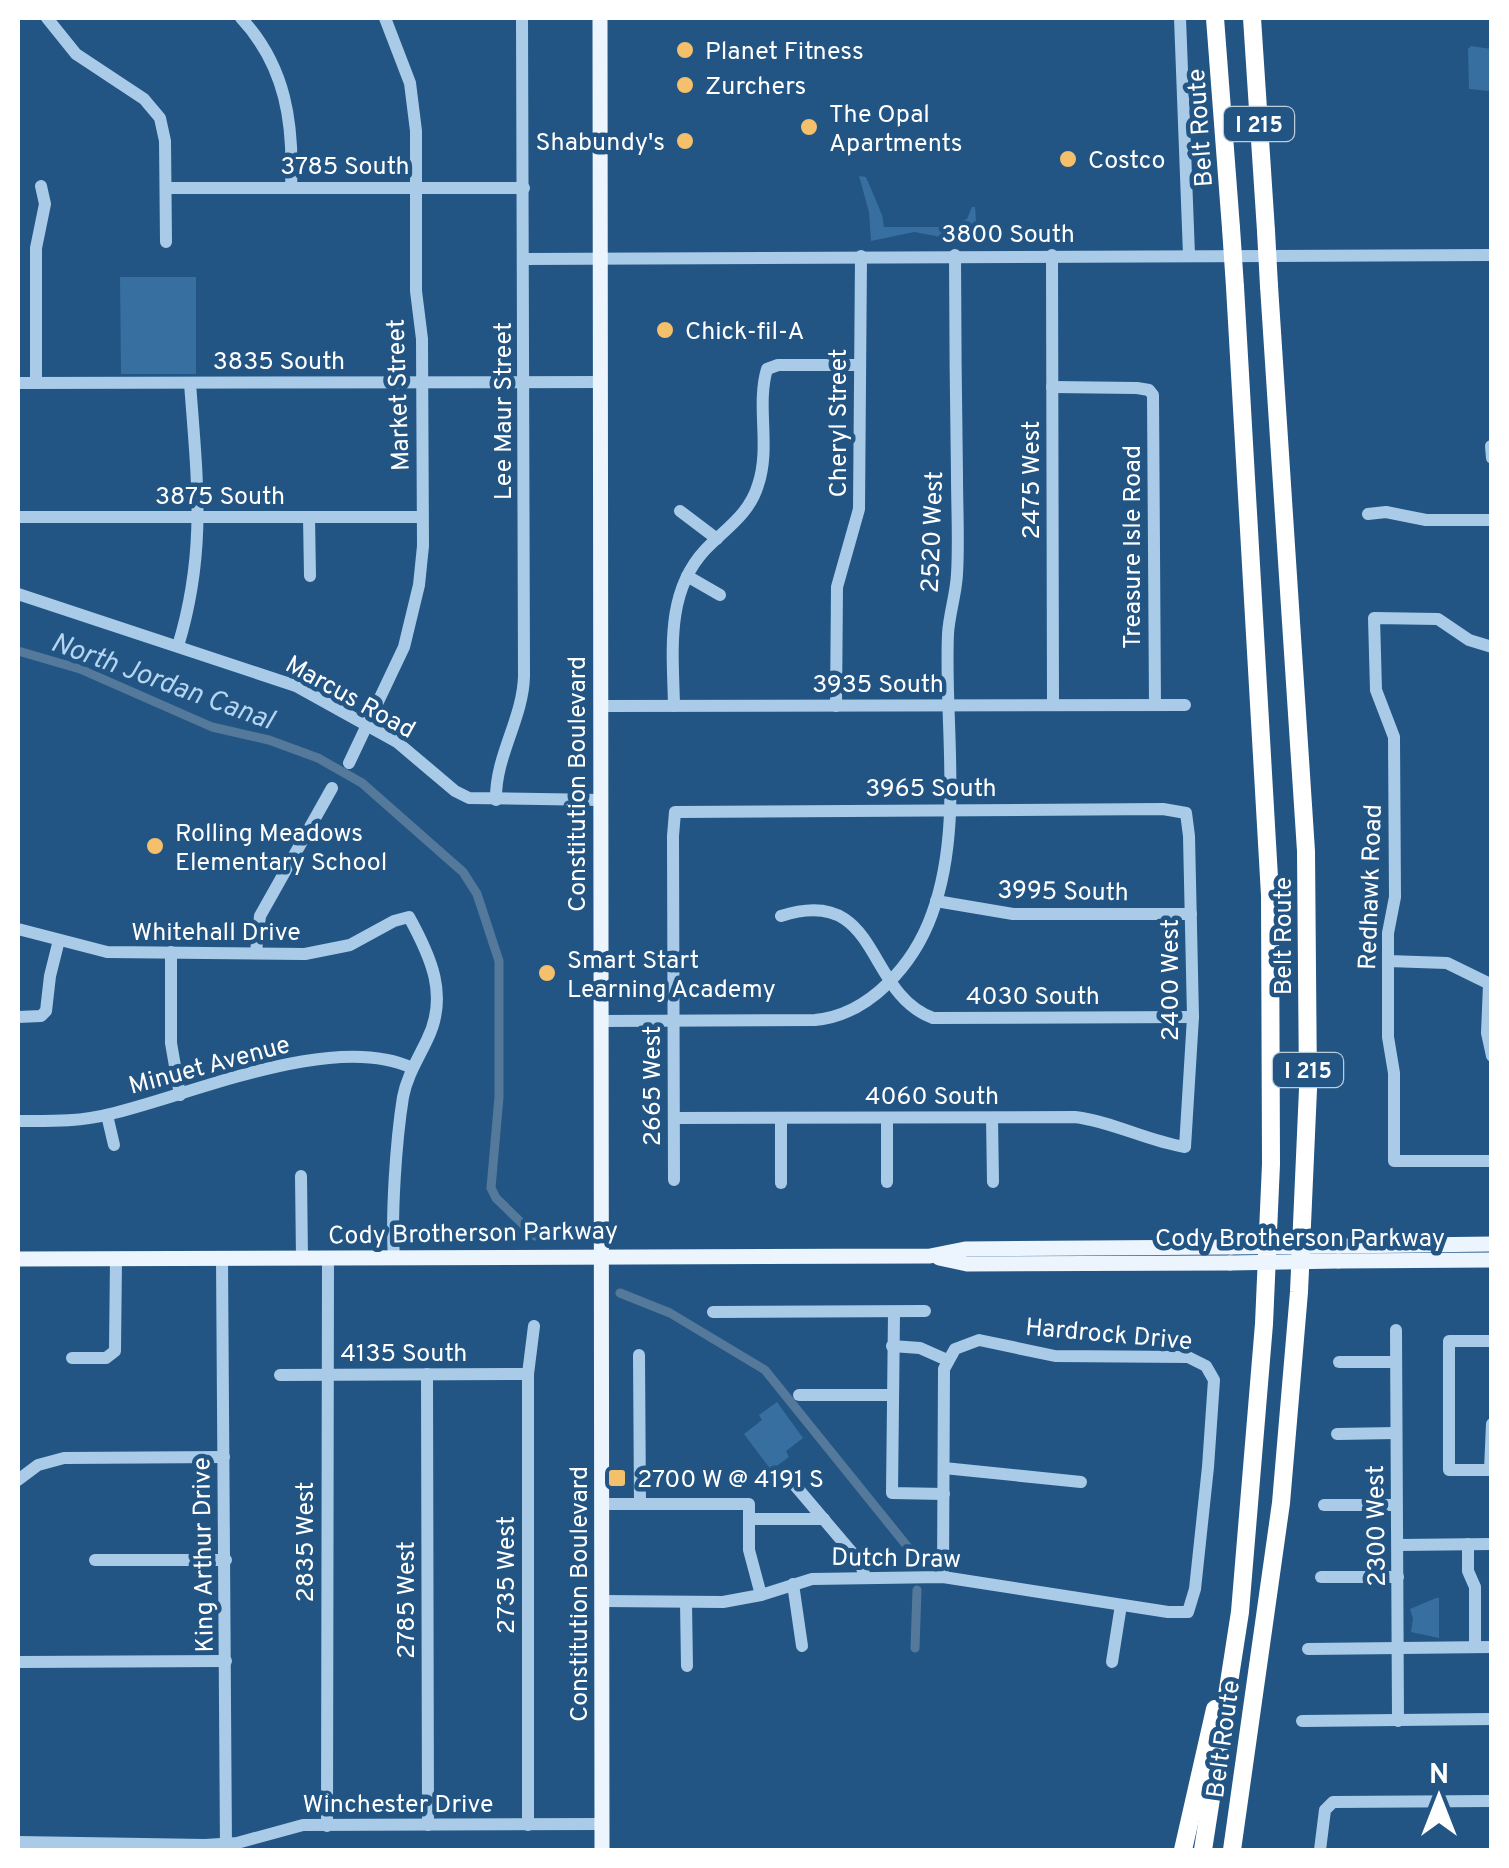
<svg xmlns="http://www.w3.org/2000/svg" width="1509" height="1868" viewBox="0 0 1509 1868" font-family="Overpass,sans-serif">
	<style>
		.green { fill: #366fa0 }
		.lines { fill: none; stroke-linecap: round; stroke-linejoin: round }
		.canal { stroke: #55799a; stroke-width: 9 }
		.minor { stroke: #a9cbe8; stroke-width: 12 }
		.major { stroke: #ecf4fe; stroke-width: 15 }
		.highway { stroke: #fff; stroke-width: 18 }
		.major-bridge { stroke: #ecf4fe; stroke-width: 15 }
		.highway-bridge { stroke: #fff; stroke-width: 18 }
		.poi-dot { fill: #f4c06c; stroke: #225583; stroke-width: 4 }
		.labels { text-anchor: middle; stroke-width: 9; stroke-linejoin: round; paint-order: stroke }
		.shield { fill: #225583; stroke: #bdccda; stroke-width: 2.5 }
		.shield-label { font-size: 22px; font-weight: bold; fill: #fff }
		.poi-label { font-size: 25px; fill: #fff; stroke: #225583; text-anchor: start }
		.street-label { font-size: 25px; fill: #fff; stroke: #225583 }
		.water-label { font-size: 28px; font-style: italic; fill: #b5d5f0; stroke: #225583 }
	</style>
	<rect width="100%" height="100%" fill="#225583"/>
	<g class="green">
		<path d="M1471 46 1491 49V89L1488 91 1469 89 1468 49Z"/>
		<path d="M859 176 866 177 882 215 884 227H961L962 221 967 219 972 207H975L977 234 952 239 914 232 871 241 869 212Z"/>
		<path d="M120 277H196V374H121Z"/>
		<path d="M777 1402 803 1438 786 1451 789 1457 771 1470 744 1434 762 1420 759 1415Z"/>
		<path d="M1436 1598H1439V1638L1411 1632 1413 1618 1410 1609Z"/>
	</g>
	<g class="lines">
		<g class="canal">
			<path d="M18 651 80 669 212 727 269 740 318 758 362 783 463 872 477 894 499 961V1097L491 1188 496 1198 535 1236"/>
			<path d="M620 1293 670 1313 765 1370 911 1551 915 1564"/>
			<path d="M915 1648 917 1590"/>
		</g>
		<g class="minor">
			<path d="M47 18 76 54 144 99 160 118 165 141 166 242"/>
			<path d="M241 18C286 66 294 124 291 188"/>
			<path d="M1180 18 1189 255"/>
			<path d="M166 188H524"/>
			<path d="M1052 255 1053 705"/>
			<path d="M524 259 1492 255"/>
			<path d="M18 383 601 382"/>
			<path d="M36 383V248L45 204 41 186"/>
			<path d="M1052 387 1137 388 1149 390 1153 395 1155 705"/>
			<path d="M1491 446 1492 458"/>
			<path d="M680 511 717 539"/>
			<path d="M1368 514 1386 512 1426 520H1492"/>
			<path d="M18 517H422"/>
			<path d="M309 517 310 576"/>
			<path d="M687 576 720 595"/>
			<path d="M18 594 296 686 397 742 455 791 469 798 601 800"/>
			<path d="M178 646C207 551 197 479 190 383"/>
			<path d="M1492 647 1469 640 1438 619 1374 618 1376 690 1394 737 1395 897 1388 933V1037L1394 1073V1161H1492"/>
			<path d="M601 706 1185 705"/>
			<path d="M674 706C673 652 665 593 705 550 725 529 749 515 758 485 771 447 756 406 767 369L778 365H859"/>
			<path d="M836 706 837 587 859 509 861 256"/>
			<path d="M349 763 404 647 419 585 423 546 422 339 416 291V131L410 83 385 18"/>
			<path d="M496 800C495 756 523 719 524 676L522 18"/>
			<path d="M936 901 1013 914H1191"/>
			<path d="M781 916C881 884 864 993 933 1018L1193 1017"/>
			<path d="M18 929 107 952 305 954 350 945 394 921 409 917C431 957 449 996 427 1040 418 1059 407 1076 403 1097 396 1141 391 1214 394 1259"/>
			<path d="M171 952V1043L180 1095"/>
			<path d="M256 952 260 916 332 788"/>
			<path d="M1388 961 1447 963 1492 985"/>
			<path d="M1489 985 1487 1033 1492 1056"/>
			<path d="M18 1017 41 1016 46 1011 50 976 59 940"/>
			<path d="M601 1021 815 1020C870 1015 914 964 932 914 964 827 944 725 948 634 949 614 956 595 957 574 959 542 957 508 957 476 956 402 955 329 955 255"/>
			<path d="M107 1115 114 1145"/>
			<path d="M674 1118 1075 1117C1114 1122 1147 1141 1185 1147L1193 1017 1189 836 1186 813 1163 809 675 812 673 836 674 1180"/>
			<path d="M781 1118V1183"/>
			<path d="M992 1118 993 1182"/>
			<path d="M18 1121C48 1121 80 1122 110 1114 191 1095 334 1031 412 1068"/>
			<path d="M301 1176 302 1259"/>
			<path d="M887 1182V1118"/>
			<path d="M222 1258 226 1850"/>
			<path d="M713 1312 925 1311"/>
			<path d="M894 1313 892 1493 944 1494"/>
			<path d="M1396 1330 1398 1721"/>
			<path d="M1492 1341H1449V1470H1490L1492 1424"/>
			<path d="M892 1346 920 1348 947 1360"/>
			<path d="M639 1355 640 1504"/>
			<path d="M72 1358H106L115 1351 116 1259"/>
			<path d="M1339 1362H1396"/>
			<path d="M427 1374 428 1825"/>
			<path d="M280 1375 528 1374"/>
			<path d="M799 1395H892"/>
			<path d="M1337 1434 1396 1433"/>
			<path d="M944 1468 1081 1482"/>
			<path d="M18 1480 38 1465 64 1458 224 1457"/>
			<path d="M793 1483 860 1562 865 1577"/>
			<path d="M603 1504H749V1550L761 1595"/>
			<path d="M1324 1505H1396"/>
			<path d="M749 1519H824"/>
			<path d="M1468 1544V1571L1475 1587V1647"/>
			<path d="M1398 1545 1492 1544"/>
			<path d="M95 1560H226"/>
			<path d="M1321 1577H1398"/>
			<path d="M793 1584 802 1646"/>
			<path d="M603 1601 723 1602 761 1595 812 1579 943 1577 1168 1612H1188L1195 1589 1208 1467 1214 1380 1206 1366 1188 1357 1055 1356 979 1340 955 1349 944 1369 943 1577"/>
			<path d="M686 1603 687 1666"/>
			<path d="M1308 1649 1492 1647"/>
			<path d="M18 1662 226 1661"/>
			<path d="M1112 1662 1121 1605"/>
			<path d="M1302 1721 1492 1719"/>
			<path d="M528 1825V1374L534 1326"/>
			<path d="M327 1826 328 1259"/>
			<path d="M18 1842 205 1845 237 1843 303 1825 603 1824"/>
			<path d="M1320 1850 1325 1810 1333 1802 1492 1801"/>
		</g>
		<g class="major">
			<path d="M600 18 602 1850"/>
			<path d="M1339 1246 1492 1244"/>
			<path d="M939 1258 967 1264 1230 1263"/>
			<path d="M18 1259 930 1256 965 1249 1231 1247"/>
			<path d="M1338 1261 1492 1260"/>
		</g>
		<g class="highway">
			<path d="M1215 18 1231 228"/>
			<path d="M1252 18 1266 231"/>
			<path d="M1183 1850 1215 1709"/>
			<path d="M1203 1850 1240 1612 1264 1324 1271 1164 1270 895 1235 287"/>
			<path d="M1232 1850 1281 1503 1299 1292 1308 1089 1306 851 1269 286"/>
		</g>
		<g class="major-bridge">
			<path d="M1231 1247 1339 1246"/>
			<path d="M1230 1263 1338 1261"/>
		</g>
		<g class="highway-bridge">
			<path d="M1231 228 1235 287"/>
			<path d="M1266 231 1269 286"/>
		</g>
	</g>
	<g class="poi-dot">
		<circle cx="685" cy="50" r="10"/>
		<circle cx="685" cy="85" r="10"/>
		<circle cx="809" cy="127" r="10"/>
		<circle cx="685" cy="141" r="10"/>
		<circle cx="1068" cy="159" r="10"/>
		<circle cx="665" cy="330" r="10"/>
		<circle cx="155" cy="846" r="10"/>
		<circle cx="547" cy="973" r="10"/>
		<rect x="607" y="1468" width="20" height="20" rx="5"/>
	</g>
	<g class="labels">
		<g class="shield">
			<rect x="1224" y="107" width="70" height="34" rx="8"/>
			<rect x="1273" y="1053" width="70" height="34" rx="8"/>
		</g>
		<g class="shield-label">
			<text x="1259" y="132">I 215</text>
			<text x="1308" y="1078">I 215</text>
		</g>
		<g class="poi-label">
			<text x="705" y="59">Planet Fitness</text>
			<text x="705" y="94">Zurchers</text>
			<text x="829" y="122">The Opal<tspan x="829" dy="29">Apartments</tspan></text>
			<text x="665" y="150" text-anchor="end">Shabundy's</text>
			<text x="1088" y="168">Costco</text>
			<text x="685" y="339">Chick-fil-A</text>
			<text x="175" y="841">Rolling Meadows<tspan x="175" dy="29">Elementary School</tspan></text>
			<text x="567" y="968">Smart Start<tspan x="567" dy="29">Learning Academy</tspan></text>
			<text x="637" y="1487">2700 W @ 4191 S</text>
		</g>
		<g class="street-label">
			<text transform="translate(1199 128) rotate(-94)" y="9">Belt Route</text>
			<text x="345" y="174">3785 South</text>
			<text x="1008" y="242">3800 South</text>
			<text x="279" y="369">3835 South</text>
			<text transform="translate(397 395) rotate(-92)" y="9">Market Street</text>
			<text transform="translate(502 411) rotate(-90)" y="9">Lee Maur Street</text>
			<text transform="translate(837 423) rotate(-90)" y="9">Cheryl Street</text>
			<text transform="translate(1030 480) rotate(-90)" y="9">2475 West</text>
			<text x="220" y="504">3875 South</text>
			<text transform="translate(931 532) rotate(-88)" y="9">2520 West</text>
			<text transform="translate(1131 547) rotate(-90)" y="9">Treasure Isle Road</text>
			<text x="878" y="692">3935 South</text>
			<text transform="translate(351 696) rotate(29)" y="9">Marcus Road</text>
			<text transform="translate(576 784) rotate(-90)" y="9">Constitution Boulevard</text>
			<text x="931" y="796">3965 South</text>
			<text transform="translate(1369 887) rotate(-88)" y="9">Redhawk Road</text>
			<text transform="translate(1063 890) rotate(1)" y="9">3995 South</text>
			<text x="216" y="940">Whitehall Drive</text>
			<text transform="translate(1282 936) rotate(-90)" y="9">Belt Route</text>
			<text transform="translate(1169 980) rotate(-90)" y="9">2400 West</text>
			<text x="1033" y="1004">4030 South</text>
			<text transform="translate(209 1064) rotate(-15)" y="9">Minuet Avenue</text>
			<text transform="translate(651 1086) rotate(-90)" y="9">2665 West</text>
			<text x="932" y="1104">4060 South</text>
			<text transform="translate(473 1232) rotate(-1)" y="9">Cody Brotherson Parkway</text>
			<text x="1300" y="1246">Cody Brotherson Parkway</text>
			<text transform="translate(1109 1333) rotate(5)" y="9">Hardrock Drive</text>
			<text x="404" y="1361">4135 South</text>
			<text transform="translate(1375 1526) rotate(-91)" y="9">2300 West</text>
			<text transform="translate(304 1542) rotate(-90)" y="9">2835 West</text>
			<text transform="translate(202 1555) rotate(-91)" y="9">King Arthur Drive</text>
			<text transform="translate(896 1557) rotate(1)" y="9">Dutch Draw</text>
			<text transform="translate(505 1575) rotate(-90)" y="9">2735 West</text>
			<text transform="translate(578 1594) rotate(-90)" y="9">Constitution Boulevard</text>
			<text transform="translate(405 1600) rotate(-90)" y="9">2785 West</text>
			<text transform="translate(1222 1739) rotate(-82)" y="9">Belt Route</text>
			<text x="398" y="1812">Winchester Drive</text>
		</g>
		<g class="water-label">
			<text transform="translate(163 680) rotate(20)" y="10">North Jordan Canal</text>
		</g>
	</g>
	<rect width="1509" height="1868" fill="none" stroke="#ffffff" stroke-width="40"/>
	<g transform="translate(1439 1798)" stroke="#225583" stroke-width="8" paint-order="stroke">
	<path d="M0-8L18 38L0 25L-18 38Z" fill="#ffffff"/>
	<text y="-15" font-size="28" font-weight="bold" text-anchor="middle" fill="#ffffff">N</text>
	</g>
</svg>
